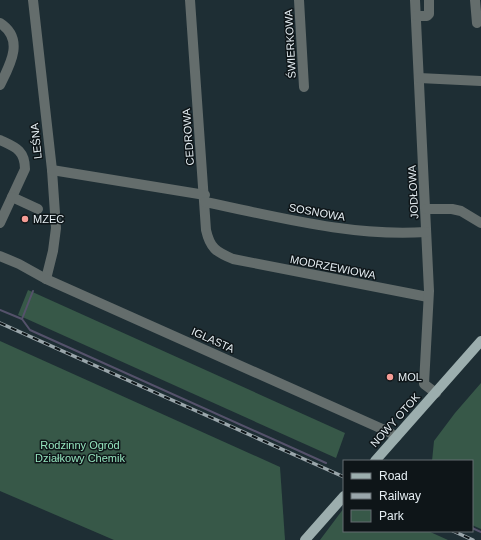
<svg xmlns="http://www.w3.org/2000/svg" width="481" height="540" viewBox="0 0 481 540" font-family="Helvetica,sans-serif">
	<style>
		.green { fill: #375848 }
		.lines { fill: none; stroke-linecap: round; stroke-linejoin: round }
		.stream { stroke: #55526b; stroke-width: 2 }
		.minor { stroke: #646d6c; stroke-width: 10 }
		.major { stroke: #9caeae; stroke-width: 10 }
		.rail-casing { stroke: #9aa6ab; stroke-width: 3.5 }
		.rail { stroke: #0e1518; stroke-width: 2; stroke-dasharray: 6; stroke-linecap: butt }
		.poi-dot { fill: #f59c95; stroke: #0e1518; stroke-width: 1.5 }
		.labels { text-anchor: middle; stroke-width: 3; stroke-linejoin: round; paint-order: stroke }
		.street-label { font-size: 11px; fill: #e5eef3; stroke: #0e1518 }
		.poi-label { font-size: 11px; fill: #e5eef3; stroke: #0e1518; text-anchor: start }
		.park-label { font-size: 11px; fill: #95e4be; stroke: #0e1518 }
	</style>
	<rect width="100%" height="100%" fill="#1e2e34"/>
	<g class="green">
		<path d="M28 290 345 433 336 458 18 315Z"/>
		<path d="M0 341 280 467 285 540H114L0 491Z"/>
		<path d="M481 383V529L472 525V461H432L434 441 455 413Z"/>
		<path d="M344 508V531H428L448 540H320Z"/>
	</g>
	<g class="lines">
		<g class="stream">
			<path d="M0 310 22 319 30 330 326 463"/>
			<path d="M22 319 33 291"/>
			<path d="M472 528 481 532"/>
		</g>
		<g class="minor">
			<path d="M33 0 52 170 56 228 53 251 46 279"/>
			<path d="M190 0 206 230C210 248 216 252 233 259L428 297"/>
			<path d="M299 0 304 87"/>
			<path d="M415 0 429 291 424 384 436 393"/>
			<path d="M475 0 477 23"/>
			<path d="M416 16H427L429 14V0"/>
			<path d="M0 23C25 39 10 65 0 85"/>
			<path d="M419 78 481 81"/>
			<path d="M0 140C15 147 25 150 25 169L0 223"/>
			<path d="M52 170 205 195"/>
			<path d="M12 197 38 209"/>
			<path d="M205 202C278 217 352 237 426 232"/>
			<path d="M426 209H452L461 211 481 223"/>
			<path d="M0 256 19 264 46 279 389 432 396 437"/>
		</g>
		<g class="major">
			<path d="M375 461 481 341"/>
			<path d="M305 540 344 496"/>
		</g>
		<defs>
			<g id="rail">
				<path d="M0 323 344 477"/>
				<path d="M453 531 473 540"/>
			</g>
		</defs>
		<use href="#rail" class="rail-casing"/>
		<use href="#rail" class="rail"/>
	</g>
	<g class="poi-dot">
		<circle cx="25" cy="219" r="4"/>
		<circle cx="390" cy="377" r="4"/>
	</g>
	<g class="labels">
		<g class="street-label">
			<text transform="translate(290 44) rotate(-93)" y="4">ŚWIERKOWA</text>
			<text transform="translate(188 137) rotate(-94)" y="4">CEDROWA</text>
			<text transform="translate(36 141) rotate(-96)" y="4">LEŚNA</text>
			<text transform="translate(413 192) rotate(-93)" y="4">JODŁOWA</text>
			<text transform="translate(317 212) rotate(10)" y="4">SOSNOWA</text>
			<text transform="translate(333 267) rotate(11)" y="4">MODRZEWIOWA</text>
			<text transform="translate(213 340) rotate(24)" y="4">IGLASTA</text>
			<text transform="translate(395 420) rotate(-48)" y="4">NOWY OTOK</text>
		</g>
		<g class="poi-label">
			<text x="33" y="223">MZEC</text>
			<text x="398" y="381">MOL</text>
		</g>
		<g class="park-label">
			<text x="80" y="449">Rodzinny Ogród<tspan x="80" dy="13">Działkowy Chemik</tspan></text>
		</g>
	</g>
	<rect x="343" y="460" width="130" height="72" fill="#0e1518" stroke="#646c70"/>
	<rect x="351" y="473" width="20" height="6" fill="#9caeae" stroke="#646c70"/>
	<text x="379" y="480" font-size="12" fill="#e5eef3">Road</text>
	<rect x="351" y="493" width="20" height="6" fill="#9aa6ab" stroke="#646c70"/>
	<text x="379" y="500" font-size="12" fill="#e5eef3">Railway</text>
	<rect x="351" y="510" width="20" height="12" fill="#375848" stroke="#646c70"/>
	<text x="379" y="520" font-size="12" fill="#e5eef3">Park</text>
</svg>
